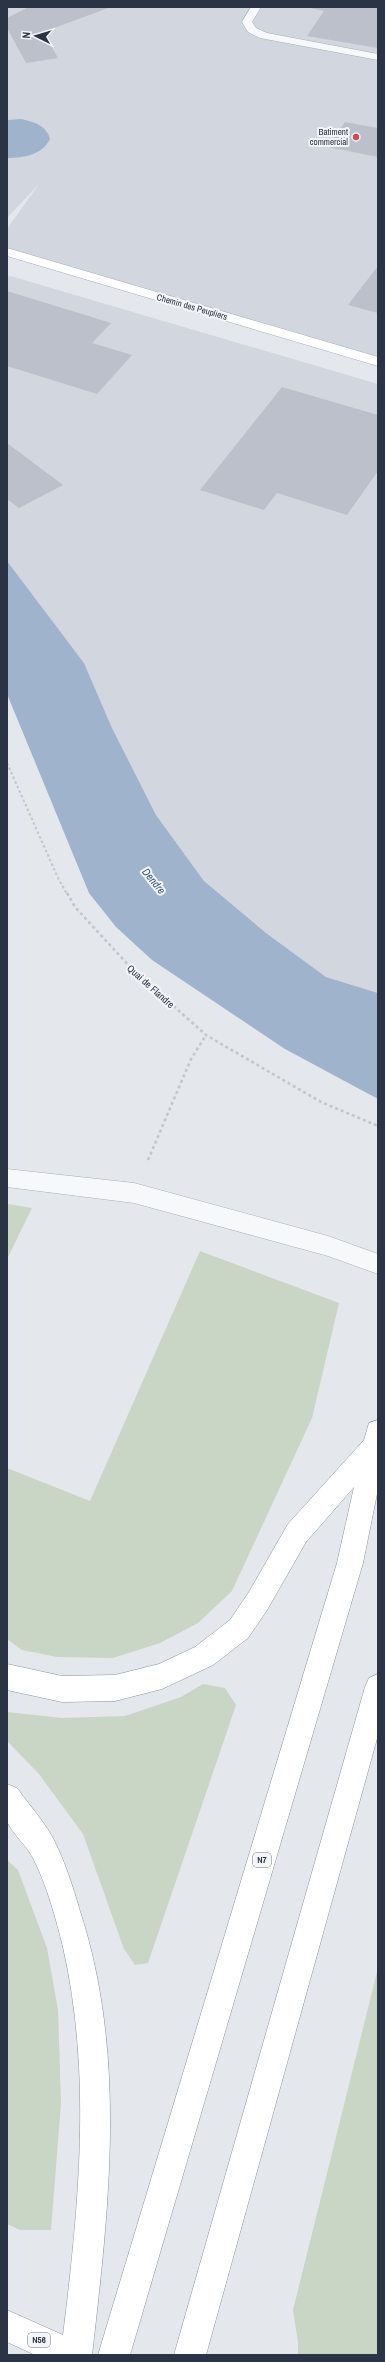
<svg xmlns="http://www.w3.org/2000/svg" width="385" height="2362" viewBox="0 0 385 2362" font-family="'Archivo Narrow',sans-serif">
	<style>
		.built { fill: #d2d6de }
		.green { fill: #c9d6c5 }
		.water { fill: #9fb4cc }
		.building { fill: #bbc0ca }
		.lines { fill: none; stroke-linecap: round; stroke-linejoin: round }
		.lane-casing { stroke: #a9aeb7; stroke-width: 1 }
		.street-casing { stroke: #a9aeb7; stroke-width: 1 }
		.secondary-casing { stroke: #a9aeb7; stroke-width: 1 }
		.highway-casing { stroke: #8b94a3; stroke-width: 1 }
		.path-far1 { stroke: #c2c5cb; stroke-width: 2; stroke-dasharray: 2.5 2.5; stroke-linecap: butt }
		.path { stroke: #c2c5cb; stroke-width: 2.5; stroke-dasharray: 3 3; stroke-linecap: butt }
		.lane { fill: #f7f8fa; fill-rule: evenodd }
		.street { fill: #f7f8fa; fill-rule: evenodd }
		.secondary { fill: #fff; fill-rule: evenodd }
		.highway { fill: #fff; fill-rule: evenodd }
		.poi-dot { fill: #d1495b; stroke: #f4f6f9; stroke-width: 1.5 }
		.labels { text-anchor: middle; stroke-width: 4; stroke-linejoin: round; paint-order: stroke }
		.far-poi-label { font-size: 9px; fill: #2b3445; stroke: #f4f6f9; text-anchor: end }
		.far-street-label { font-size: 9px; fill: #2b3445; stroke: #f4f6f9 }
		.shield { fill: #f4f6f9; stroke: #676e7b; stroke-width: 1 }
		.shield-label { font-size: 9px; font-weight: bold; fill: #2b3445 }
		.street-label { font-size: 10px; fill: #2b3445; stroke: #f4f6f9 }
		.water-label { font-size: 11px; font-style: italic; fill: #34527a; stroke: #f4f6f9 }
	</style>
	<rect width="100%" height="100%" fill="#e4e7ec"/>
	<g class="built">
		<path d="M7 7H378V362L7 252V229L39 184 7 218Z"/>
		<path d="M7 275 378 384V993L326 977 266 933 204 881 156 815 112 728 84 663 7 561Z"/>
	</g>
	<g class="green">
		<path d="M7 1204 32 1208 7 1259Z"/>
		<path d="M200 1251 339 1303 312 1418 232 1591 198 1623 160 1643 113 1658 57 1657 22 1650 7 1639V1468L90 1501Z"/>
		<path d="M203 1684 225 1688 236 1705 148 1963 135 1965 124 1949 83 1834 39 1774 7 1741V1712L62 1718 125 1716 181 1697Z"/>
		<path d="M7 1860 18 1870 47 1948 58 2010 61 2103 51 2230H20L7 2224Z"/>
		<path d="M378 1968V2355H298V2342L293 2310Z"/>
	</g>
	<g class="water">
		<path d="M21 119C34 122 46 125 50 139 42 155 24 158 7 158V120Z"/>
		<path d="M7 561 84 663 112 728 156 815 204 881 266 933 326 977 378 993V1099L285 1049 152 960 116 927 89 893 7 694Z"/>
	</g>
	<g class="building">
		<path d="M29 7H111L43 32 58 58 26 63 7 28V18Z"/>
		<path d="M306 7H378V48L307 36 324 11Z"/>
		<path d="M345 122 378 128V157L328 147Z"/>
		<path d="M378 266V313L348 305Z"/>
		<path d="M7 291 111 323 92 343 132 355 97 394 7 366Z"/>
		<path d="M282 387 378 415V471L347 515 277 493 264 510 200 490Z"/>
		<path d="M7 443 63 485 19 508 7 499Z"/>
	</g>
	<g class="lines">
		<defs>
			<path id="lane" d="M251 7H261L252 22 256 28 267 33 378 54V60L260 38 248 32 242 22Z"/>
			<path id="street" d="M7 1169 134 1183 328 1236 378 1254V1274L328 1256 134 1203 7 1187Z"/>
			<path id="secondary" d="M7 248 378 357V366L7 256Z"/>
			<g id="highway">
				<path d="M378 1420V1489L363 1563 130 2355H98L337 1563 354 1487 306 1542 267 1610 248 1638 213 1665 162 1689 115 1701 62 1702 7 1690V1664L62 1676 115 1675 159 1664 195 1647 230 1620 249 1592 288 1524 364 1440 369 1423Z"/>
				<path d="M378 1674V1735L206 2355H174L365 1687 369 1678Z"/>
				<path d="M7 1784 17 1788C29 1805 44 1821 54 1840 65 1862 73 1887 80 1911 127 2056 109 2207 92 2355H35L7 2342V2310L63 2335C79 2206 92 2075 63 1947 56 1919 47 1886 34 1860 29 1848 10 1831 7 1821 4 1811 7 1795 7 1784Z"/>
			</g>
		</defs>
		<use href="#lane" class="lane-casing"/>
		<use href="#street" class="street-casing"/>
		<use href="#secondary" class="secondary-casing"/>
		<use href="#highway" class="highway-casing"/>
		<path class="path-far1" d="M7 763 59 880 67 894"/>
		<g class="path">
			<path d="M67 893 75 907 132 969 206 1035 321 1102 378 1126"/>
			<path d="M148 1160 191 1059 206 1035"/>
		</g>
		<use href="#lane" class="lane"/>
		<use href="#street" class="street"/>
		<use href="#secondary" class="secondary"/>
		<use href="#highway" class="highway"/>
	</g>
	<circle class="poi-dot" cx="356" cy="137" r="4"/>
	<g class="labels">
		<g class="far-poi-label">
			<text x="348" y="135">Batiment<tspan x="348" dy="10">commercial</tspan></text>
		</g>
		<g class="far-street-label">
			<text transform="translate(192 307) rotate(16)" y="3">Chemin des Peupliers</text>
		</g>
		<g class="shield">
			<rect x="253" y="1853" width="18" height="14" rx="3"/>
			<rect x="28" y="2333" width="22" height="14" rx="3"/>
		</g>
		<g class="shield-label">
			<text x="262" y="1863">N7</text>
			<text x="39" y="2343">N56</text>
		</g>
		<g class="street-label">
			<text transform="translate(151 986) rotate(42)" y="4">Quai de Flandre</text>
		</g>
		<g class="water-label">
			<text transform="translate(154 881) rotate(51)" y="4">Dendre</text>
		</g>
	</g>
	<rect width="385" height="2362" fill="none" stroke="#2b3445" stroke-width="16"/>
	<g transform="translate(36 36) rotate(275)" stroke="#f4f6f9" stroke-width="3" paint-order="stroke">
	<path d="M0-3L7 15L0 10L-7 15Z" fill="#2b3445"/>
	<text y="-6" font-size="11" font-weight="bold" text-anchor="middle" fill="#2b3445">N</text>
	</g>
</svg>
